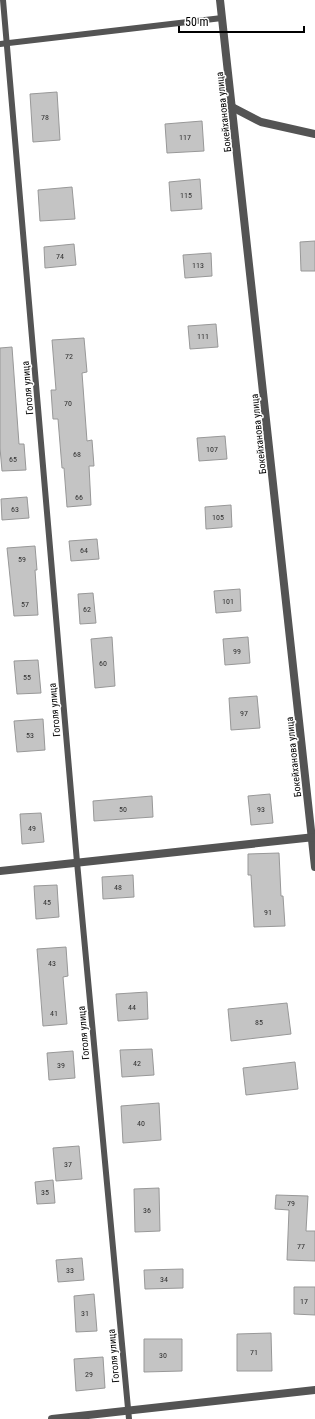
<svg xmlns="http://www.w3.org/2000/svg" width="315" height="1419" viewBox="0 0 315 1419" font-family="'Roboto Condensed',sans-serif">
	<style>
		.building { fill: #c4c4c4; stroke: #989898 }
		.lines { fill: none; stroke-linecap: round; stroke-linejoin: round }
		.service { stroke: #545454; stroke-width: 6 }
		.minor { stroke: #545454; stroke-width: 8 }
		.labels { text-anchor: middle; stroke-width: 3; stroke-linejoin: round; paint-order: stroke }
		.number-label { font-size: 8px; fill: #313131 }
		.street-label { font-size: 10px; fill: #000; stroke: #fff }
	</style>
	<rect width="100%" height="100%" fill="#fff"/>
	<g class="building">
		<path d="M57 92 60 140 33 142 30 94Z"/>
		<path d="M202 121 204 151 167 153 165 124Z"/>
		<path d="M200 179 202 209 171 211 169 182Z"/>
		<path d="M72 187 75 219 40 221 38 190Z"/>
		<path d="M315 241V271H301L300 242Z"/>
		<path d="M74 244 76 265 45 268 44 247Z"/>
		<path d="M211 253 212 276 185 278 183 255Z"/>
		<path d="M216 324 218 347 190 349 188 326Z"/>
		<path d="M84 338 87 372 82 373 87 441 92 440 94 466H89L91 505 67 507 64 468H62L58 419H53L51 390H56L52 340Z"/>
		<path d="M12 347 19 444H24L26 470 2 471 0 448V348Z"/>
		<path d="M225 436 227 459 199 461 197 438Z"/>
		<path d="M27 497 29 518 2 520 1 499Z"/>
		<path d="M231 505 232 527 206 529 205 507Z"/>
		<path d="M97 539 99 559 71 561 69 541Z"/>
		<path d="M35 546 37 570H35L38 615 14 616 7 548Z"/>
		<path d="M240 589 241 611 216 613 214 591Z"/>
		<path d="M93 593 96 623 80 624 78 594Z"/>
		<path d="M112 637 115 686 95 688 91 639Z"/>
		<path d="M248 637 250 663 225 665 223 639Z"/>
		<path d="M38 660 41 693 17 694 14 661Z"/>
		<path d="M257 696 260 728 231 730 229 698Z"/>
		<path d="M43 719 45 750 17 752 14 721Z"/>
		<path d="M270 794 273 823 251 825 248 796Z"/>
		<path d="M152 796 153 817 94 821 93 801Z"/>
		<path d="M41 813 44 842 22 844 20 814Z"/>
		<path d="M279 853 281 896H283L285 926 254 927 251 875H248V854Z"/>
		<path d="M133 875 134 897 103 899 102 877Z"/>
		<path d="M57 885 59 917 36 919 34 886Z"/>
		<path d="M66 947 68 976 63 977 67 1024 43 1026 37 949Z"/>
		<path d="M147 992 148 1019 118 1021 116 994Z"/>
		<path d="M287 1003 291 1034 231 1041 228 1009Z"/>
		<path d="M152 1049 154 1075 122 1077 120 1050Z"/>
		<path d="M73 1051 75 1078 49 1080 47 1053Z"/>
		<path d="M295 1062 298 1089 246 1095 243 1068Z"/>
		<path d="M159 1103 161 1140 123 1143 121 1106Z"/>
		<path d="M79 1146 82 1179 56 1181 53 1148Z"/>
		<path d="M53 1180 55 1203 37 1204 35 1182Z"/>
		<path d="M159 1188 160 1231 135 1232 134 1189Z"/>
		<path d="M276 1195 308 1196 306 1231H315V1261L287 1260 289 1210 275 1209Z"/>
		<path d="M82 1258 84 1280 58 1282 56 1260Z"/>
		<path d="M183 1269V1288L145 1289 144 1270Z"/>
		<path d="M294 1287H315V1315L294 1314Z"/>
		<path d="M94 1294 97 1331 76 1332 74 1296Z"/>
		<path d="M271 1333 272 1371H237V1334Z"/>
		<path d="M144 1339H182V1371L144 1372Z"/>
		<path d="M103 1357 105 1388 76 1391 74 1359Z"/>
	</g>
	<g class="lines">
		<g class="service">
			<path d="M3 0 77 862 129 1419"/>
			<path d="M0 44 222 18"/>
		</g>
		<g class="minor">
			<path d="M220 0 315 867"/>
			<path d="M232 107 261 122 315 134"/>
			<path d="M0 871 315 837"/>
			<path d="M52 1419 315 1390"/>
		</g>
	</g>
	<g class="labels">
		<g class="number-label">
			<text x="45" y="120">78</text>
			<text x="185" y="140">117</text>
			<text x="186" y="198">115</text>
			<text x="60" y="259">74</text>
			<text x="198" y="268">113</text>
			<text x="203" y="339">111</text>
			<text x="69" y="359">72</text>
			<text x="68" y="406">70</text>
			<text x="212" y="452">107</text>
			<text x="77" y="457">68</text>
			<text x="13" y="462">65</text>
			<text x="79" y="500">66</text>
			<text x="15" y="512">63</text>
			<text x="218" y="520">105</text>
			<text x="84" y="553">64</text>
			<text x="22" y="562">59</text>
			<text x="228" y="604">101</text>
			<text x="25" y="607">57</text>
			<text x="87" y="612">62</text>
			<text x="237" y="654">99</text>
			<text x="103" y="666">60</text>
			<text x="27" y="680">55</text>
			<text x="244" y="716">97</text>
			<text x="30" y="738">53</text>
			<text x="123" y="812">50</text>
			<text x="261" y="812">93</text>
			<text x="32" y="831">49</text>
			<text x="118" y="890">48</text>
			<text x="47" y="905">45</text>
			<text x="268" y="915">91</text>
			<text x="52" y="966">43</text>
			<text x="132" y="1010">44</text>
			<text x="54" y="1016">41</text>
			<text x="259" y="1025">85</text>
			<text x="137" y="1066">42</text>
			<text x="61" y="1068">39</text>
			<text x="141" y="1126">40</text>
			<text x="68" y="1167">37</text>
			<text x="45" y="1195">35</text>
			<text x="291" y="1206">79</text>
			<text x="147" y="1213">36</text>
			<text x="301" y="1249">77</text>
			<text x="70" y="1273">33</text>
			<text x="164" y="1282">34</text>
			<text x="304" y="1304">17</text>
			<text x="85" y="1316">31</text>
			<text x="254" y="1355">71</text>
			<text x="163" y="1358">30</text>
			<text x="89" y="1377">29</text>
		</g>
		<g class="street-label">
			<text transform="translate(223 112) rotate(-96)" y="4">Бокейханова улица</text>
			<text transform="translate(27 388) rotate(-95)" y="4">Гоголя улица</text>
			<text transform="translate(258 434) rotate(-96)" y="4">Бокейханова улица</text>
			<text transform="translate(54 710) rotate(-95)" y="4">Гоголя улица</text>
			<text transform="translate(293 757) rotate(-96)" y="4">Бокейханова улица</text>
			<text transform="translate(83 1033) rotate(-95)" y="4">Гоголя улица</text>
			<text transform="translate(113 1356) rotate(-95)" y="4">Гоголя улица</text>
		</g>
	</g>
	<path d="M179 26v6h125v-6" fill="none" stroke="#000000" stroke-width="2"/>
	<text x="185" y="26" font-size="12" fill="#000000" stroke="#ffffff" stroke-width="3" paint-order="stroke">50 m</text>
</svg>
